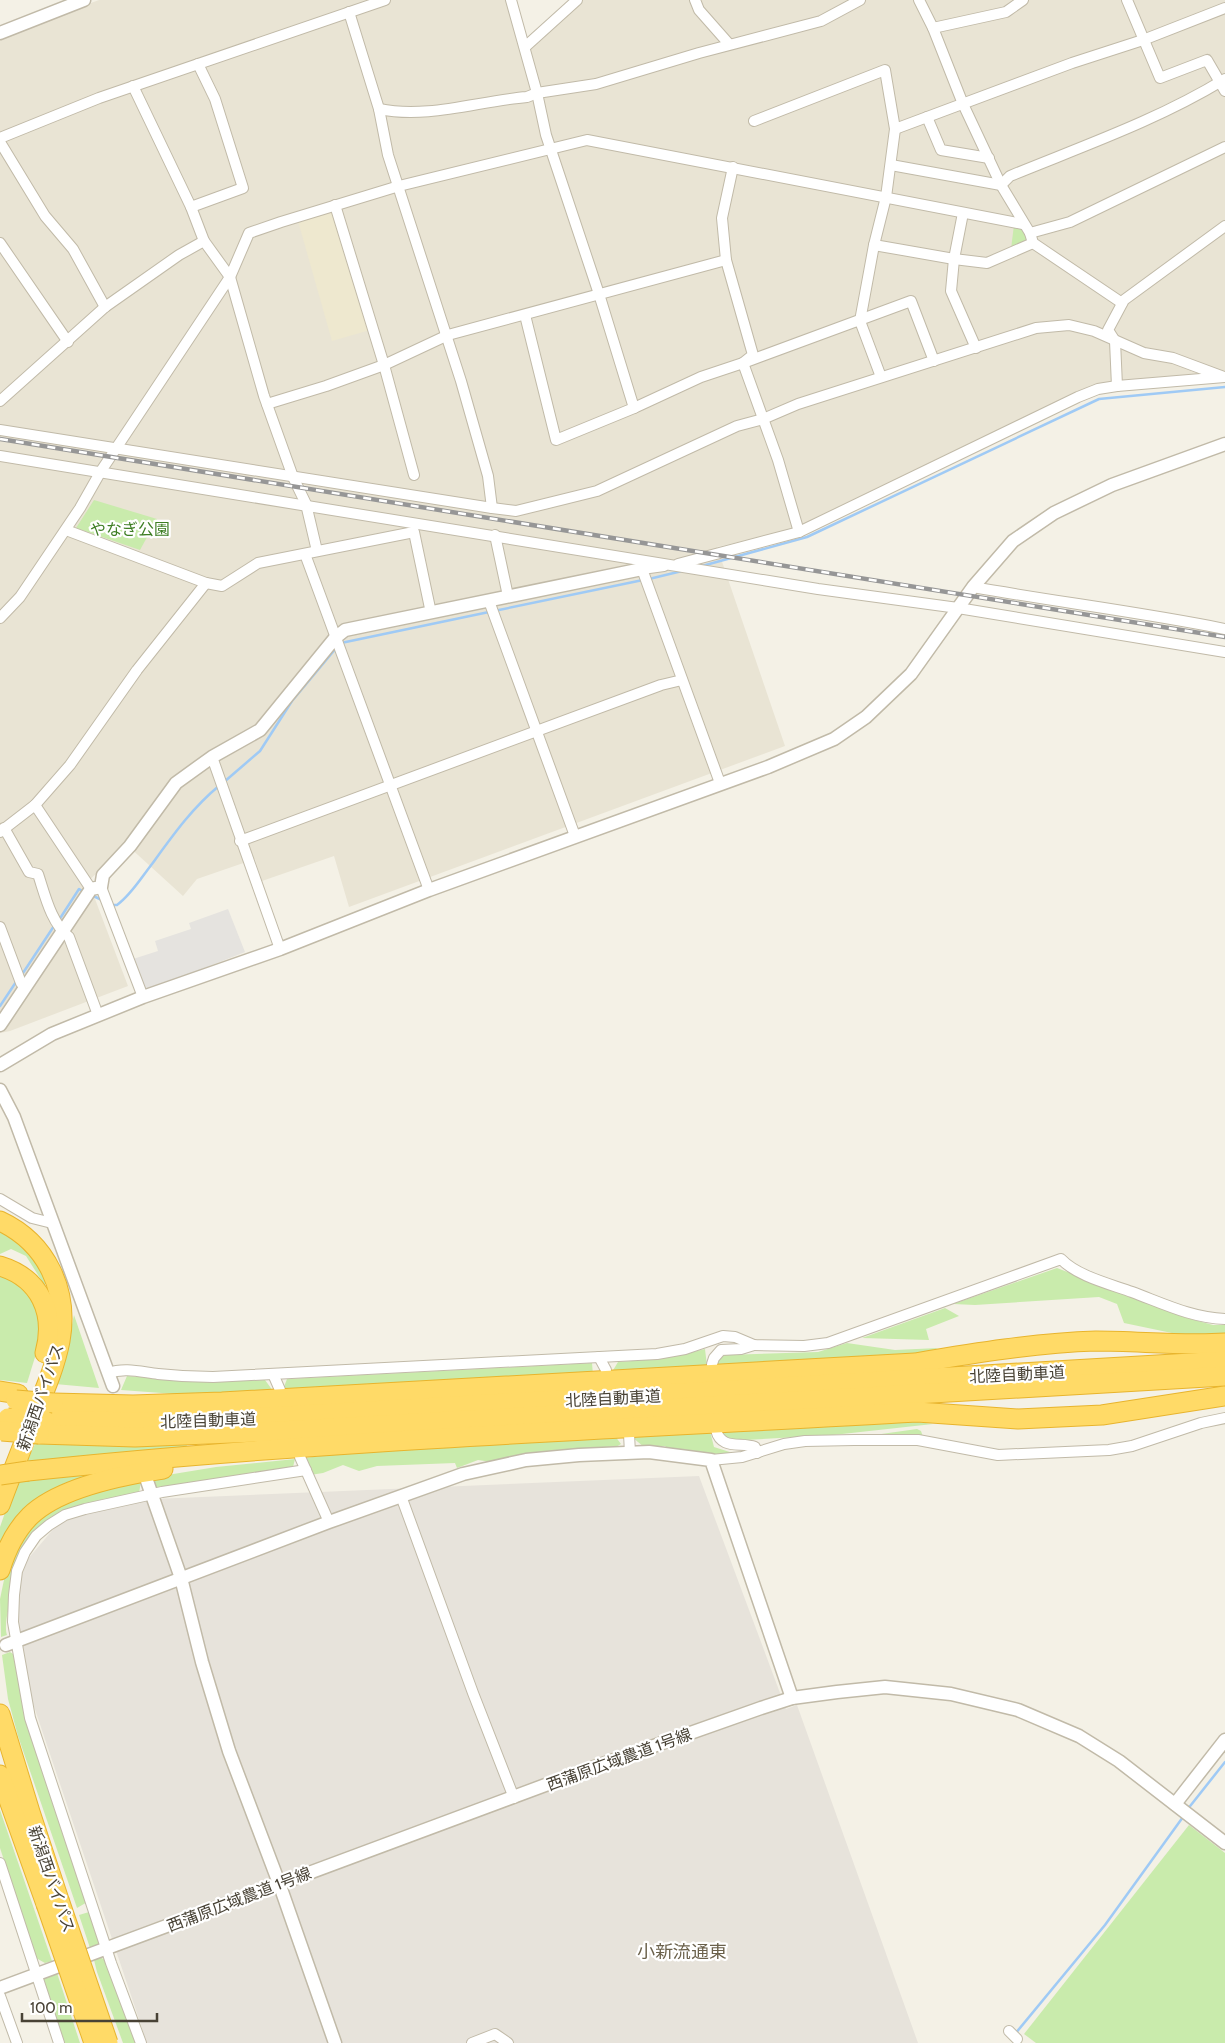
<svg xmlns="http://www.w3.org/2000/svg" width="1225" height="2043" viewBox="0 0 1225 2043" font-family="Cabin,'Noto Sans JP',sans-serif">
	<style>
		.residential { fill: #e9e4d4 }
		.industrial { fill: #e7e3db }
		.education { fill: #eee8cf }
		.green { fill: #c9ebac }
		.parking { fill: #e5e3df }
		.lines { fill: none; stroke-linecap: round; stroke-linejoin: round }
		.stream { stroke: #9fcaf5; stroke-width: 2.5 }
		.minor-casing { stroke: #c1baa8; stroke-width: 12 }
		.tertiary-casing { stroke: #c1baa8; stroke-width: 15 }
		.motorway-casing { stroke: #e8b42d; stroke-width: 21 }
		.minor { stroke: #fff; stroke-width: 10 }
		.tertiary { stroke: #fff; stroke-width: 12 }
		.motorway { stroke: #ffda67; stroke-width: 19 }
		.rail-casing { stroke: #969696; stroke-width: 4.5 }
		.rail { stroke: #fff; stroke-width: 2.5; stroke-dasharray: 8; stroke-linecap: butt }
		.motorway-bridge-casing { stroke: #e8b42d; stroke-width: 21; stroke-linecap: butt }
		.motorway-bridge { stroke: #ffda67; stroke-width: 19 }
		.labels { text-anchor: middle; stroke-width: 4.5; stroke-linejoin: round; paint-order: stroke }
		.park-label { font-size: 16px; fill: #3e7e24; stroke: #fff }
		.street-label { font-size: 16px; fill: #484235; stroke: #fff }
		.neighbourhood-label { font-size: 18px; fill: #6b614b; stroke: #fff }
	</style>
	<rect width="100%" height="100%" fill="#f4f1e6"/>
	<path class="residential" d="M99 0H510L524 50 580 0H1225V375L1119 382 1092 385 803 527 717 547 785 746 349 907 334 856 262 881 255 859 197 879 183 896 127 845 85 884 95 899 128 986 10 1031 0 1033V37Z"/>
	<path class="industrial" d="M699 1476 786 1709 797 1705 918 2043H147L8 1629 21 1567 56 1526 106 1501Z"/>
	<path class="education" d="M335 210 370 330 332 341 298 221Z"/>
	<g class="green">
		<path d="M1014 225 1023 227 1028 236 1026 242 1011 249Z"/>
		<path d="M94 500 157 519 140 550 76 528Z"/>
		<path d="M0 1229 27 1248 46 1279 45 1286 26 1256 11 1249 0 1254Z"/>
		<path d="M1057 1268 1187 1318 1213 1325H1225V1335L1191 1337 1124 1323 1117 1304 1099 1297 975 1305 953 1304Z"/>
		<path d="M0 1273 19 1283 33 1298 40 1319V1341L27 1383 0 1380Z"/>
		<path d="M945 1308 959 1316 926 1329 929 1340 862 1338Z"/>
		<path d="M74 1315 99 1388 55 1384 64 1364Z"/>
		<path d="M847 1343 895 1350 938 1348 920 1355 715 1366 720 1358 725 1355 818 1352Z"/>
		<path d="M705 1349 707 1366 612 1372 618 1362C648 1360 676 1357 705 1349Z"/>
		<path d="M592 1363 593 1375 282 1392 287 1379Z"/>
		<path d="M127 1376 212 1382 265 1380 276 1395 216 1397 121 1390Z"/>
		<path d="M903 1420 933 1424 833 1435 727 1441 719 1432Z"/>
		<path d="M917 1429 921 1431 923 1437 867 1436Z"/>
		<path d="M710 1431 714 1447 736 1454H704L669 1450 665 1446 644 1447 632 1437 633 1433Z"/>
		<path d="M615 1436 621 1444 609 1451 498 1463 478 1460 457 1468 455 1463 377 1466 359 1471 343 1465 323 1473 310 1475 304 1458 386 1448Z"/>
		<path d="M35 1444 187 1445 186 1449 26 1464Z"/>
		<path d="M295 1459 292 1471 158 1491 149 1478 216 1467Z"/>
		<path d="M127 1467 64 1487 0 1557V1527L16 1481Z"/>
		<path d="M141 1480 139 1494 103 1499 38 1530C29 1552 0 1615 7 1635L1 1637 0 1599 5 1575 32 1520 59 1502Z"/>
		<path d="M10 1652 13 1654 27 1716 89 1901 77 1908 18 1736 8 1699 2 1655Z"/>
		<path d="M0 1810 52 1961 45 1963 36 1958 0 1848Z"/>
		<path d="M1189 1825 1225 1853V2043H1036L1024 2034Z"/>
		<path d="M89 1912 100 1934 99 1944 90 1948 79 1915Z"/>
		<path d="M100 1957 107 1961 138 2043H123L97 1972 94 1960Z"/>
		<path d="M57 1973 80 2043H63L51 2002 43 1984V1979Z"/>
	</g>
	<path class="parking" d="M228 909 245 952 146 991 133 959 158 951 155 941 191 929 189 923Z"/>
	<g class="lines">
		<g class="stream">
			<path d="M702 566 807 537 1099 399 1225 387"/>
			<path d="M649 579 682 571"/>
			<path d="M494 611 643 580"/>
			<path d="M341 643 489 612"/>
			<path d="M224 782 260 751 292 701 337 647"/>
			<path d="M91 895 102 900"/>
			<path d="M111 905H117C131 895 141 878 152 864 173 835 192 808 220 785"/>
			<path d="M59 920 79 889 84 892"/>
			<path d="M21 976 54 926"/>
			<path d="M0 1006 16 982"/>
			<path d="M1187 1810 1225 1762"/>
			<path d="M1015 2034 1105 1925 1183 1817"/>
		</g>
		<defs>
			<g id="minor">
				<path d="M511 0 537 93 546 135 599 294 634 408 556 440 525 315"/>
				<path d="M695 0 699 10 729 44"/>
				<path d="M919 0 933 28 963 104 1001 185 1030 233 1033 243 1122 303"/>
				<path d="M1127 0 1160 78 1207 60 1225 91"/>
				<path d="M933 28 1006 12 1023 0"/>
				<path d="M525 47 577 0"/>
				<path d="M133 86 191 207 204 241 230 277 264 396 293 477 306 504 317 551"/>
				<path d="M379 109C428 119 478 101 527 97L537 93 596 84 699 53 821 21 860 0"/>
				<path d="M927 117 941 150 989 158"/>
				<path d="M754 121 885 70 895 129 1072 63 1143 40 1225 8"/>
				<path d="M0 138 99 98 385 0"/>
				<path d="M0 142 45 216 73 249 105 307"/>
				<path d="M891 165 1001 185"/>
				<path d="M733 167 722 218 726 260 753 355 743 363 778 460 799 532"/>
				<path d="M1001 185 1010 176C1083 146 1158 120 1225 79"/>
				<path d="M335 205 384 365 414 475"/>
				<path d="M191 207 243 188 215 99 198 64"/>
				<path d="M963 213 954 259 951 291 976 348"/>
				<path d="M1030 233 1070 222 1225 147"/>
				<path d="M0 243 68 342"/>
				<path d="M874 245 954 259 987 263 1033 243"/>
				<path d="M881 377 860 321 874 245 886 197 895 129"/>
				<path d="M1117 386 1115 341 1108 330 1124 300 1225 226"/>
				<path d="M0 401 105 307 179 255 204 241"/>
				<path d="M267 404 326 386 384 365 448 335 726 260"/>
				<path d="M634 408 701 377 743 363 911 301 934 361"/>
				<path d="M0 430 492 508 488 476 461 381 388 155 379 109 349 12"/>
				<path d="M0 456 818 589 958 608 1225 652"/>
				<path d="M492 508 516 511 597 491 737 426 763 419 798 404 1036 328 1069 325 1094 331 1144 353 1173 358 1224 377"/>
				<path d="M66 530 206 583 222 586 258 563 414 532 431 613"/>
				<path d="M495 535 508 596"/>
				<path d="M305 554 429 890"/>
				<path d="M678 564 799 532 1078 397 1098 389 1117 386 1225 377"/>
				<path d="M664 566 642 569 720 783"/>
				<path d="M973 587C1057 602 1141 612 1225 629"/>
				<path d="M489 601 575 836"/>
				<path d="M0 618 20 597 80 508 101 471 230 277 249 233 281 222 399 186 587 140 1023 224"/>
				<path d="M212 757 280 949"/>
				<path d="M35 805 91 889"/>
				<path d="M4 828 29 872 38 874C45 895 51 923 69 937L98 1015"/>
				<path d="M0 832 35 805 70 765 137 670 206 583"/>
				<path d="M240 841 661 685 682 680"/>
				<path d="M101 887 143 997"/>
				<path d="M0 927 21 983 25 987"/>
				<path d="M0 1199 32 1218 52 1223"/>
				<path d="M599 1357 606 1370"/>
				<path d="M712 1364 714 1358 721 1350 741 1349 754 1345"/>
				<path d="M108 1373C125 1367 141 1372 158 1374 176 1376 194 1377 213 1377L657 1354 685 1349 723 1336 735 1337 754 1345 804 1346 828 1343 1061 1259C1077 1276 1110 1284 1132 1292 1162 1303 1192 1318 1225 1319"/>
				<path d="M273 1374 280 1390"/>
				<path d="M716 1430C721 1450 740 1442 755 1447L757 1453"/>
				<path d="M629 1434 630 1453"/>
				<path d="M300 1457 329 1522"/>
				<path d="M711 1460 742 1457 784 1444 805 1441 854 1440H918L998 1455 1109 1450 1132 1446 1201 1423 1225 1418"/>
				<path d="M401 1496 473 1693 514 1798"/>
				<path d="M0 1863 59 2043"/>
				<path d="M0 1996 17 2043"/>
				<path d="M1009 2031 1017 2039"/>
				<path d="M141 2043 111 1963 30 1718 13 1622 14 1595 17 1571 25 1552 36 1536 49 1525 65 1515 85 1509 162 1492 306 1470"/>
				<path d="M472 2043 495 2034 508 2043"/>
			</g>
			<g id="tertiary">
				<path d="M0 33 84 0"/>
				<path d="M0 1025 91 889 101 887 103 875 130 846 176 783 212 757 260 730 335 638 345 630 642 569"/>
				<path d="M0 1065 52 1034 143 997 280 949 429 890 768 767 834 739 866 717 911 674 973 587 1013 541 1054 513 1112 485 1225 444"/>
				<path d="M0 1090 14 1117 113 1386"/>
				<path d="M146 1478 181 1578 202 1662 229 1751 279 1883 335 2043"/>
				<path d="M6 1645 329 1522 463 1474 526 1460 579 1455 649 1452 711 1460 792 1698"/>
				<path d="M1175 1804 1225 1740"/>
				<path d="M0 1988 583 1771 761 1708 792 1698 837 1692 885 1687 951 1694 1018 1710 1079 1736 1119 1761 1225 1843"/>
			</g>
			<g id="motorway">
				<path d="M0 1221C47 1243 69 1291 60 1341 55 1367 44 1392 34 1416 23 1446 11 1475 0 1505"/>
				<path d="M0 1266C40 1278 56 1313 45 1353"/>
				<path d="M0 1391 18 1394"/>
				<path d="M53 1403 133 1405 222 1402 915 1363C975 1353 1035 1343 1096 1341 1139 1341 1182 1346 1225 1343"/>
				<path d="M44 1420 133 1422 233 1419 1225 1361"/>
				<path d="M39 1434 135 1437 280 1431 1225 1376"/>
				<path d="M28 1471C324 1440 621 1429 917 1412L1018 1419 1102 1415 1225 1396"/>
				<path d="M0 1570C6 1550 15 1531 30 1516 60 1487 123 1475 163 1469"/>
				<path d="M0 1714 30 1812 59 1900"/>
				<path d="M0 1775 46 1904"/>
			</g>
		</defs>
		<use href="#minor" class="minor-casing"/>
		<use href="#tertiary" class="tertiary-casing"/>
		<use href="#motorway" class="motorway-casing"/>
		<use href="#minor" class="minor"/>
		<use href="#tertiary" class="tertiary"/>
		<use href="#motorway" class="motorway"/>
		<defs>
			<path id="rail" d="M0 439 1225 637"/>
		</defs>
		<use href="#rail" class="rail-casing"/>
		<use href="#rail" class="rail"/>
		<defs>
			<g id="motorway-bridge">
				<path d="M16 1400 53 1403"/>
				<path d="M8 1418 44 1420"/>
				<path d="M2 1431 39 1434"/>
				<path d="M0 1475 28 1471"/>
				<path d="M59 1900 108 2043"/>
				<path d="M46 1904 94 2043"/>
			</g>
		</defs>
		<use href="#motorway-bridge" class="motorway-bridge-casing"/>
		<use href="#motorway-bridge" class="motorway-bridge"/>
	</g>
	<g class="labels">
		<g class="park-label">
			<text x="130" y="535">やなぎ公園</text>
		</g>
		<g class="street-label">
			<text transform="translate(1017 1374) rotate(-3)" y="6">北陸自動車道</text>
			<text transform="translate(40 1397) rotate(-71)" y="6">新潟西バイパス</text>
			<text transform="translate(613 1398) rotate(-3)" y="6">北陸自動車道</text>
			<text transform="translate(208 1420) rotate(-2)" y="6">北陸自動車道</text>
			<text transform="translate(619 1759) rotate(-20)" y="6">西蒲原広域農道 1号線</text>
			<text transform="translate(52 1879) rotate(71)" y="6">新潟西バイパス</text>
			<text transform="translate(239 1899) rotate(-21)" y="6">西蒲原広域農道 1号線</text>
		</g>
		<g class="neighbourhood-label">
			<text x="682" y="1958">小新流通東</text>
		</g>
	</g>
	<path d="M22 2013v8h135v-8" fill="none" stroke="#484235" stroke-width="2.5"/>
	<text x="30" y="2013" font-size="15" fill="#484235" stroke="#ffffff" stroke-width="4" paint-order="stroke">100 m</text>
</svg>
